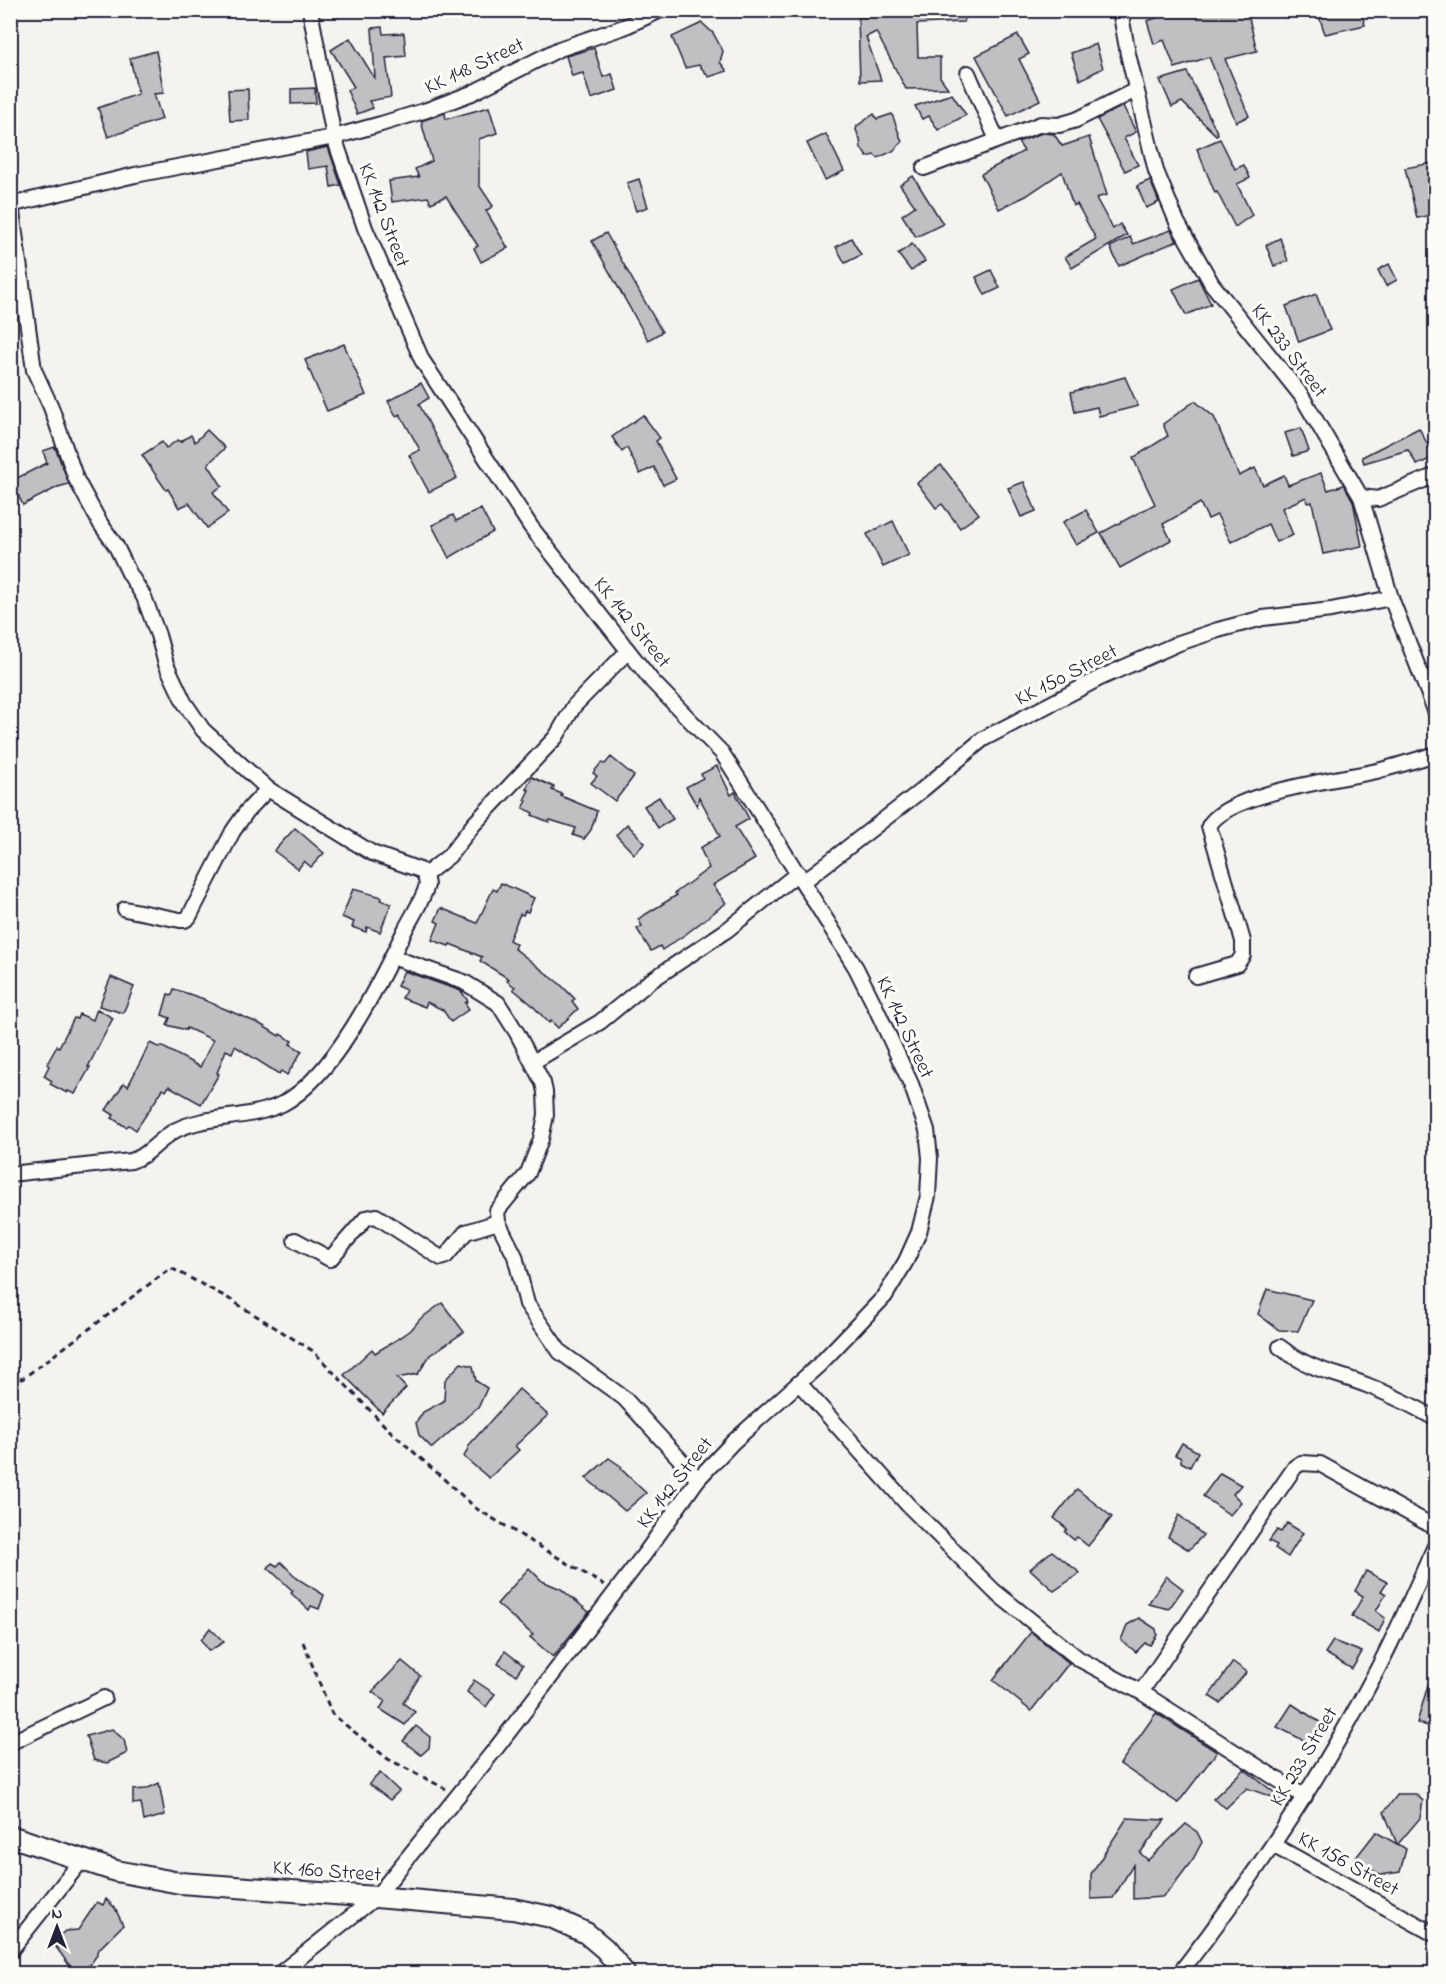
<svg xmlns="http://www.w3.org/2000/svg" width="1446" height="1984" viewBox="0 0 1446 1984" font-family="'Indie Flower',sans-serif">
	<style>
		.building { fill: #c0bfc2; stroke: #22223b; stroke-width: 1.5 }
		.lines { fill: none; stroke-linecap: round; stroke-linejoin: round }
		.minor-casing { stroke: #22223b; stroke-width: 18 }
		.secondary-casing { stroke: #22223b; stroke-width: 24 }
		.path { stroke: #22223b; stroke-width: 3; stroke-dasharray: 6 4.5; stroke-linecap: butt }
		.minor { stroke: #fdfcf7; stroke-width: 14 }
		.secondary { stroke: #fdfcf7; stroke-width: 20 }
		.labels { text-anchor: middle; stroke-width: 6; stroke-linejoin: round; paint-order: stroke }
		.street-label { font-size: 21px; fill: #22223b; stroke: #fdfcf7 }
	</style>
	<rect width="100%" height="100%" fill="#f4f3ef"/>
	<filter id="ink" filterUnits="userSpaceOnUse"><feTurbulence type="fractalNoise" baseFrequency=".0167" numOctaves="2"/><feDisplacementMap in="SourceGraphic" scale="12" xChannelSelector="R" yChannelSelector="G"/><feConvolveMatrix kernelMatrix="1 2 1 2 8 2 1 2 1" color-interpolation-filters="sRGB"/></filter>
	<g filter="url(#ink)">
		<g class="building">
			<path d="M877 10H964V22L917 24 918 57H940V77L948 88 906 89 876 32 866 37 881 80 860 81 858 17H877Z"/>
			<path d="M1180 10H1247L1257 51 1225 59 1249 116 1236 122 1209 57 1175 68 1164 40 1154 44 1147 21Z"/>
			<path d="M1317 10H1360L1365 25 1325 34Z"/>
			<path d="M702 23 713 33 723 51 720 62 727 71 709 77 699 65 685 68 672 37Z"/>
			<path d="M382 27 383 34 404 33 406 56 386 58 391 97 369 101 373 108 357 114 347 90 354 87 331 50 350 38 375 79 372 28Z"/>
			<path d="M1018 35 1029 54 1019 59 1040 100 1008 116 976 56Z"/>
			<path d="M1096 44 1103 68 1080 80 1071 53Z"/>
			<path d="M594 48 603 77 612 74 617 90 591 99 583 73 572 76 566 56Z"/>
			<path d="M156 51 164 93 154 94 162 119 108 137 98 108 138 94 130 58Z"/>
			<path d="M1187 72 1218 134 1216 135 1182 102 1172 107 1160 80Z"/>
			<path d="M315 88 316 103 291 104V89Z"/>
			<path d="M248 89 249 120 230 121 228 90Z"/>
			<path d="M952 94 966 115 938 130 929 116 922 119 915 106Z"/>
			<path d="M1123 106 1136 132 1124 138 1138 165 1125 171 1097 119Z"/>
			<path d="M489 107 497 133 479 139V185L493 206 486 211 508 248 481 262 474 248 478 246 446 196 431 203 428 197 392 202 389 181 419 177 415 169 432 161 421 121 445 113 446 119Z"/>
			<path d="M874 114 877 119 892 114 902 142 893 151 878 158 874 155 867 157 861 148 860 140 856 130 857 126Z"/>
			<path d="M1042 133 1054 134 1062 146 1089 137 1107 195 1096 198 1113 229 1120 224 1127 235 1072 268 1065 257 1096 239 1077 204 1073 206 1062 172 1026 196 999 209 981 174 1024 151 1018 142Z"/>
			<path d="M826 134 844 171 825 180 807 143Z"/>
			<path d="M1220 139 1235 169 1244 165 1250 178 1237 184 1252 215 1235 227 1217 192 1215 193 1197 149Z"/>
			<path d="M328 147 341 185 331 187 328 166 308 169 306 152Z"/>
			<path d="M1432 163 1436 183V214L1417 218 1405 168Z"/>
			<path d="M913 176 943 224 916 237 902 215 915 206 900 185Z"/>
			<path d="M639 179 648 207 636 211 627 183Z"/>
			<path d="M1150 180 1159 202 1146 208 1137 186Z"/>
			<path d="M1171 230 1177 241 1119 266 1110 247 1130 237 1133 244Z"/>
			<path d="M606 233 662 332 648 340 592 241Z"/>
			<path d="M851 238 861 255 845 263 836 247Z"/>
			<path d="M1280 238 1288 261 1274 266 1266 245Z"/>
			<path d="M912 244 925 261 911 271 898 254Z"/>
			<path d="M1389 264 1397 280 1386 286 1378 270Z"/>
			<path d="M991 270 1000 288 985 295 976 277Z"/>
			<path d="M1198 278 1211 304 1186 315 1173 289Z"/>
			<path d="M1316 294 1330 330 1299 342 1286 306Z"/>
			<path d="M344 344 366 395 327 411 305 360Z"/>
			<path d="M1125 377 1138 406 1099 416 1097 407 1075 412 1071 392Z"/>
			<path d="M421 383 429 398 419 404 457 478 429 492 409 455 420 450 400 414 396 416 388 401Z"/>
			<path d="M1195 401 1214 417 1239 476 1255 468 1263 485 1284 475 1288 485 1321 473 1328 490 1344 485 1353 501 1362 546 1323 554 1312 502 1308 503 1306 497 1282 508 1293 535 1276 542 1268 524 1231 542 1217 515 1208 519 1200 503 1163 524 1171 540 1120 568 1101 533 1155 504 1133 458 1168 436 1163 424Z"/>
			<path d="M643 415 660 438 656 441 676 479 663 485 654 467 640 474 627 448 622 452 612 437Z"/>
			<path d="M1301 428 1309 451 1293 456 1285 433Z"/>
			<path d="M1419 428 1434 457 1417 465 1408 450 1364 463 1362 457Z"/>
			<path d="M207 430 225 448 208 464 222 486 213 492 228 513 207 528 189 503 179 508 168 489 166 490 142 455 162 442 166 448 178 440 180 442 191 435 195 442Z"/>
			<path d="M55 447 69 484 58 487 23 505 11 481 47 463 43 451Z"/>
			<path d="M941 465 979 514 960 528 942 504 936 508 917 483Z"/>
			<path d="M1024 482 1036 511 1021 517 1008 488Z"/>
			<path d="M481 509 493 532 449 558 432 525 453 515 456 521Z"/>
			<path d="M1086 510 1099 533 1076 545 1063 522Z"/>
			<path d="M893 521 909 555 883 567 867 534Z"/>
			<path d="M611 757 634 776 615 801 591 783 597 776 593 773 601 763 605 764Z"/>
			<path d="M717 766 731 795 735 792 749 819 735 827 755 859 713 885 726 903 686 934 662 950 660 946 651 951 637 929 642 926 638 919 677 895 675 893 709 868 700 848 720 836 699 797 697 806 686 787 703 778 701 774Z"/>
			<path d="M532 777 554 787 552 790 562 794 561 796 597 811 591 830 584 839 573 835 576 828 550 820 549 822 532 815 533 813 523 808 527 801 524 800 529 790 526 789Z"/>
			<path d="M659 797 673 819 658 828 644 806Z"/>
			<path d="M627 824 645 843 634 854 616 835Z"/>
			<path d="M295 828 324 853 311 867 304 861 298 869 274 851Z"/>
			<path d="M501 883 534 898 528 912 525 911 523 915 520 914 509 940 516 944 514 948 560 984 575 999 572 1001 578 1009 558 1028 551 1021 549 1023 531 1004 513 989 515 987 507 981 509 979 480 961 482 957 450 944 449 946 432 940 439 923 435 921 441 908 477 923 493 889 497 891Z"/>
			<path d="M353 889 382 897 381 900 391 904 380 932 367 927 366 932 352 927 354 922 342 917Z"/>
			<path d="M404 971 461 991 468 1001 465 1003 469 1009 451 1022 443 1010 427 1002 425 1007 402 998 406 990 397 986Z"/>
			<path d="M111 977 134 987 123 1013 99 1006Z"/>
			<path d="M174 989 204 999V1000L260 1024 279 1036 280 1034 292 1041 290 1044 302 1051 287 1075 281 1071 279 1074 235 1046 232 1053 226 1050 217 1073 219 1074 201 1104 169 1086 166 1091 163 1089 136 1130 129 1125 126 1127 112 1118 114 1115 106 1110 124 1083 128 1086 150 1043 160 1048 161 1046 200 1067 213 1040 187 1028 186 1030 167 1025 170 1018 162 1015 168 994 172 995Z"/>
			<path d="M97 1009 113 1018 88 1067H90L75 1094 68 1091 67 1093 50 1084 52 1081 44 1076 49 1066 47 1064 57 1046 59 1047 74 1018 77 1019 79 1014 93 1020Z"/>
			<path d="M1267 1289 1312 1300 1298 1331 1279 1330 1258 1314Z"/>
			<path d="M442 1303 464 1332 430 1355 418 1374 397 1378 406 1388 382 1413 344 1375 372 1349 375 1353 401 1337 411 1330 420 1319Z"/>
			<path d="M461 1363 473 1366 476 1381 487 1388 479 1406 432 1448 419 1435 416 1423 423 1412 444 1401 445 1380Z"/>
			<path d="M519 1389 548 1415 515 1446 519 1450 489 1478 464 1457 470 1444Z"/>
			<path d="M1182 1443 1198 1452 1190 1467 1181 1462V1458L1175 1455Z"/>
			<path d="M609 1458 622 1467 621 1469 646 1493 625 1511 586 1478Z"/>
			<path d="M1220 1473 1241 1485 1233 1494 1241 1502 1230 1515 1203 1496Z"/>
			<path d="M1077 1489 1112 1517 1088 1546 1077 1537 1074 1540 1065 1532 1067 1529 1054 1518Z"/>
			<path d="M1179 1515 1203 1535 1189 1550 1168 1537Z"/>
			<path d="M1287 1523 1303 1533 1288 1557 1275 1548 1277 1545 1269 1541 1277 1530 1281 1532Z"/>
			<path d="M1052 1551 1080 1573 1054 1591 1030 1569Z"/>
			<path d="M281 1562 298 1579 324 1595 319 1609 311 1606 309 1610 291 1593 293 1591 268 1568 272 1563 277 1566Z"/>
			<path d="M529 1568 542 1581 561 1589 589 1612 553 1657 530 1637 533 1635 497 1604Z"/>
			<path d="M1366 1571 1387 1582 1381 1591 1386 1594 1376 1611 1385 1618 1379 1632 1352 1616 1363 1596 1355 1591Z"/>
			<path d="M1166 1576 1183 1589 1169 1609 1148 1604Z"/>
			<path d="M1139 1618 1156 1629 1157 1635 1150 1645 1145 1643 1136 1652 1121 1640 1127 1625Z"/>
			<path d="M210 1628 224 1642 209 1651 201 1640Z"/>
			<path d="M1031 1632 1069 1663 1031 1711 993 1680Z"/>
			<path d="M1333 1641 1362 1652 1352 1669 1325 1653Z"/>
			<path d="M505 1651 523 1665 516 1675 498 1664Z"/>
			<path d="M402 1661 420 1676 403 1703 415 1712 405 1725 380 1709 385 1701 372 1692Z"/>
			<path d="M1233 1662 1247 1672 1220 1703 1209 1696Z"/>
			<path d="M1432 1671 1436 1672V1728L1417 1723Z"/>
			<path d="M474 1680 495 1694 486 1707 467 1692Z"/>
			<path d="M1292 1704 1321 1723 1307 1742 1277 1727Z"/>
			<path d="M1156 1713 1217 1752 1178 1803 1120 1764Z"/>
			<path d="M416 1726 430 1737 429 1748 421 1755 403 1741Z"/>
			<path d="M112 1729 124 1740 127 1753 107 1763 94 1760 86 1736Z"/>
			<path d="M1244 1769 1284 1800 1283 1801 1247 1788 1226 1808 1213 1799Z"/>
			<path d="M380 1773 399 1791 390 1800 369 1784Z"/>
			<path d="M159 1783 165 1815 144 1821 141 1803 133 1804V1790L146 1789Z"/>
			<path d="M1398 1794H1416L1423 1801 1420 1818 1398 1844 1406 1849 1400 1872 1381 1875 1354 1860 1376 1832 1397 1844 1384 1812Z"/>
			<path d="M1127 1818 1165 1820 1140 1853 1148 1860 1186 1824 1197 1832 1202 1842 1193 1859 1172 1887 1162 1897 1133 1899V1865L1113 1898 1091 1899V1874Z"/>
			<path d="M106 1899 115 1908 123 1925 97 1951V1955L90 1965 80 1971 69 1965 56 1947 57 1938 65 1931 78 1930 97 1902 103 1905Z"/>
		</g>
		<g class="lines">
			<defs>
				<g id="minor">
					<path d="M1120 10 1128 54 1156 171 1177 222 1212 284 1301 395 1361 497 1391 598 1436 713"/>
					<path d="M968 73 997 140"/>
					<path d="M924 168 1041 124 1059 125 1076 120 1136 90"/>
					<path d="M10 205 135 175 334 137 381 124 427 110 472 93 559 49 624 27 661 10"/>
					<path d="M1361 497 1378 499 1436 475"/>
					<path d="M425 875 449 856 474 824 556 737 574 706 628 651"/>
					<path d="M803 882 922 790 983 739 1100 678 1179 643 1218 630 1263 618 1331 610 1391 598"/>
					<path d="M125 909 180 920H185L189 917 233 831 247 811 268 789"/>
					<path d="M392 957 464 982 498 1003 517 1033 543 1083 545 1092 546 1115 541 1139 528 1173 497 1211 498 1222 515 1256 527 1304 560 1352 624 1398 698 1479"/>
					<path d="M1196 976 1237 964 1243 955V941L1209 826C1227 793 1340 779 1377 771 1397 766 1416 760 1436 754"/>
					<path d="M533 1062 600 1022 649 982 727 930 798 873"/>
					<path d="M10 1174 131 1161C149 1156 159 1139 176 1130 209 1114 249 1120 282 1104 334 1077 380 982 405 930 412 916 423 900 427 885L425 875 420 870 372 853 268 789 203 730 184 702 166 664 158 635 144 597 129 573 116 546 100 523 76 479 51 407 34 370 11 205"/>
					<path d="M295 1240 330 1259 366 1218 376 1216 441 1258 446 1256 466 1232 498 1222"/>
					<path d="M1280 1347C1311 1371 1334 1372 1369 1386 1391 1395 1414 1406 1436 1419"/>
					<path d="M799 1383 908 1505 994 1591 1079 1659 1141 1692 1305 1797"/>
					<path d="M1141 1692 1295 1467 1301 1463 1320 1464 1436 1528"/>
					<path d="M10 1743 104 1698"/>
					<path d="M1273 1845 1436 1935"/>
					<path d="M10 1951 82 1860"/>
					<path d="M279 1974 376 1897 497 1747 553 1674 646 1552 698 1479 733 1442 820 1364 885 1296 906 1261 919 1232 928 1196 930 1158 927 1130 911 1084 875 1006 856 968 743 786 722 753 652 681 531 527 422 360 365 228 334 137 310 10"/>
					<path d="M1179 1974C1253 1879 1320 1779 1376 1672 1398 1631 1416 1587 1436 1544"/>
				</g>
				<path id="secondary" d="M10 1836 116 1871 180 1883 376 1897 513 1909 551 1917 586 1933 605 1949 625 1974"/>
			</defs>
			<use href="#minor" class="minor-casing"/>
			<use href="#secondary" class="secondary-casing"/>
			<g class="path">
				<path d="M10 1374 22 1379 171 1268 226 1297 313 1351 387 1428 477 1509 604 1585"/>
				<path d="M303 1642 332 1714 388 1759 446 1789"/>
			</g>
			<use href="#minor" class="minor"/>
			<use href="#secondary" class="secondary"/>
		</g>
	</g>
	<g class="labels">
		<g class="street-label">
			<text transform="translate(474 65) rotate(-25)" y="7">KK 148 Street</text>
			<text transform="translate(385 215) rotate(69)" y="7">KK 142 Street</text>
			<text transform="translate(1290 350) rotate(53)" y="7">KK 233 Street</text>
			<text transform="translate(633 622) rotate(51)" y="7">KK 142 Street</text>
			<text transform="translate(1066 674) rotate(-27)" y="7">KK 150 Street</text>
			<text transform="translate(906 1027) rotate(65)" y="7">KK 142 Street</text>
			<text transform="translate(674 1482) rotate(-52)" y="7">KK 142 Street</text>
			<text transform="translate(1303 1756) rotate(-59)" y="7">KK 233 Street</text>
			<text transform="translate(1349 1863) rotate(29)" y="7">KK 156 Street</text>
			<text transform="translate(327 1870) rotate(4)" y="7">KK 160 Street</text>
		</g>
	</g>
	<rect width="1446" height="1984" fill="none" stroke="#fdfcf7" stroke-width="36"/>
	<rect x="18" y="18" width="1410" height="1948" fill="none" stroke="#22223b" stroke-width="2" filter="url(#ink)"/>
	<g transform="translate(57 1927)" stroke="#fdfcf7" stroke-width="4.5" paint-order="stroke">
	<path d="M0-4.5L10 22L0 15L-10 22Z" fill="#22223b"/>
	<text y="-9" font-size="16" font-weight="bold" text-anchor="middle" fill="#22223b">N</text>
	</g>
</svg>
